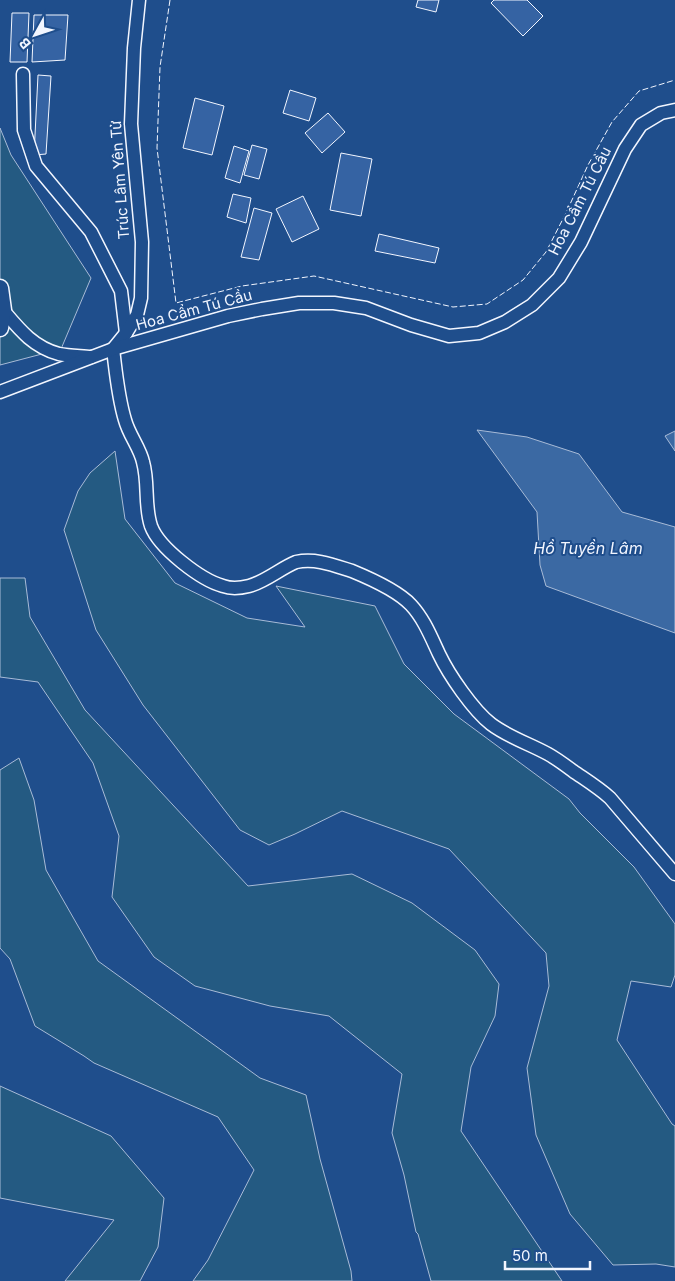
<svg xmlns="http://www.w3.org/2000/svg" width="675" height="1281" viewBox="0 0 675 1281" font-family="Inter,sans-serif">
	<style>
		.green { fill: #245a82; stroke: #a8bbd7 }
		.water { fill: #3b69a3; stroke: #a8bbd7 }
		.building { fill: #3563a3; stroke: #f2f6ff }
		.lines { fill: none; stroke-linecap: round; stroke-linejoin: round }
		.minor-casing { stroke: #f2f6ff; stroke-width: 15 }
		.major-casing { stroke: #f2f6ff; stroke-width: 19 }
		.minor { stroke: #1f4e8c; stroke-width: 12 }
		.major { stroke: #1f4e8c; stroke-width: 16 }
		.fence { stroke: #f2f6ff; stroke-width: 1; stroke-dasharray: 6 2.5; stroke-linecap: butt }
		.labels { text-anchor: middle; stroke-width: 4; stroke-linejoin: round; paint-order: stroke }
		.street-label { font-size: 15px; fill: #f2f6ff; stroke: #1f4e8c }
		.water-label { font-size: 16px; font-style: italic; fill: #f2f6ff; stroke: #1f4e8c }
	</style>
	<rect width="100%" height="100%" fill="#1f4e8c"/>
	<g class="green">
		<path d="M0 128 11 155 91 278 61 349 0 365Z"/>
		<path d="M115 451 125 519 175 583 247 618 305 627 276 586 375 606 404 664 454 714 569 799 580 813 634 867 675 924V975L671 987 631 981 617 1040 672 1124 675 1126V1267L656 1264 613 1265 570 1214 536 1135 527 1068 549 986 546 953 449 849 342 811 295 834 269 845 240 830 143 705 96 630 65 533 64 530 78 491 90 473Z"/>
		<path d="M0 578H25L30 617 85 710 248 886 352 874 412 903 475 950 499 984 495 1016 471 1067 461 1131 562 1281H431L418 1234 416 1232 404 1175 392 1133 402 1074 329 1016 270 1006 195 986 154 957 112 897 119 836 93 763 38 682 0 677Z"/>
		<path d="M19 758 34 800 46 870 98 961 260 1078 306 1095 320 1159 351 1271 352 1281H193L208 1260 254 1170 218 1117 94 1063 84 1056 35 1026 10 959 0 948V770Z"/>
		<path d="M0 1086 111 1136 164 1198 158 1247 140 1281H65L114 1220 0 1198Z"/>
	</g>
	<g class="water">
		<path d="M477 430 527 437 579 454 622 512 675 527V633L546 586 540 565 537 512Z"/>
		<path d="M675 431V451L665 436Z"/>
	</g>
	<g class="building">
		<path d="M418 0H439L436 12 416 7Z"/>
		<path d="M494 0H527L543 16 523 36 491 3Z"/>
		<path d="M12 13H29L27 62H10Z"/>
		<path d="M34 15H68L65 60 32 62Z"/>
		<path d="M38 75 51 76 46 154 34 155Z"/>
		<path d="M290 90 316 98 309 121 283 113Z"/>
		<path d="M195 98 224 106 212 155 183 148Z"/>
		<path d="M328 113 345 132 322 153 305 133Z"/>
		<path d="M252 145 267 149 259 179 244 175Z"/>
		<path d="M234 146 249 151 240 183 225 178Z"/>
		<path d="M341 153 372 159 361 216 330 210Z"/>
		<path d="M233 194 251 198 246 223 227 217Z"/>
		<path d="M303 196 319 229 292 242 276 209Z"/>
		<path d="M254 208 272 213 259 260 241 257Z"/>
		<path d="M379 234 439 248 435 263 375 251Z"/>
	</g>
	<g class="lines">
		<defs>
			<g id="minor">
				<path d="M23 74 24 130 36 166 91 232 121 291 126 333"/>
				<path d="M3 310C19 329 33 347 59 354 69 356 81 356 91 357"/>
				<path d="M113 349C116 373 118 397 125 420 129 435 140 448 143 462 149 483 144 505 151 526 159 548 201 580 223 586 231 589 241 588 249 586 265 582 281 568 296 562 316 558 333 565 352 571 369 578 398 591 411 605 424 619 431 637 439 654 449 675 473 710 491 724 508 737 530 744 548 754 557 759 565 765 573 771 586 780 599 788 610 798L675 874"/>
				<path d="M113 349 126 333 137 315 141 298 142 242 131 124 134 48 139 0"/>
				<path d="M0 392 113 349 228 316 262 309 299 303H334L366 308 411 325 449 336 479 333 505 322 532 305 559 278 581 242 625 149 641 125 661 113 675 110"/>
			</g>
			<path id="major" d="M0 288 3 310 0 328"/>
		</defs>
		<use href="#minor" class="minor-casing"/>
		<use href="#major" class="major-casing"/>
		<use href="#minor" class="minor"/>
		<use href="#major" class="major"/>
		<path class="fence" d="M170 0 160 67 157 148 176 303 242 286 314 276 453 307 487 304 523 280 546 252 566 213 588 165 612 122 639 91 675 80"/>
	</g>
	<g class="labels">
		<g class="street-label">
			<text transform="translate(120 180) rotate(-94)" y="5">Trúc Lâm Yên Tử</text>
			<text transform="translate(580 201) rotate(-63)" y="5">Hoa Cẩm Tú Cầu</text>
			<text transform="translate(194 310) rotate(-15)" y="5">Hoa Cẩm Tú Cầu</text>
		</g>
		<g class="water-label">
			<text x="588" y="554">Hồ Tuyền Lâm</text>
		</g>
	</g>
	<g transform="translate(35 35) rotate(230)" stroke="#1f4e8c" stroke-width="4" paint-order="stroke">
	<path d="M0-4L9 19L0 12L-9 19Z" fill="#f2f6ff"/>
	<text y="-8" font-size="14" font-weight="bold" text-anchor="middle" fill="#f2f6ff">B</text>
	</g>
	<path d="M505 1261v8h85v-8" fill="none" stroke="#f2f6ff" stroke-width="2.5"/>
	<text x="512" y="1261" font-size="15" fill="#f2f6ff" stroke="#1f4e8c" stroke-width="4" paint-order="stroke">50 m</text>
</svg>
